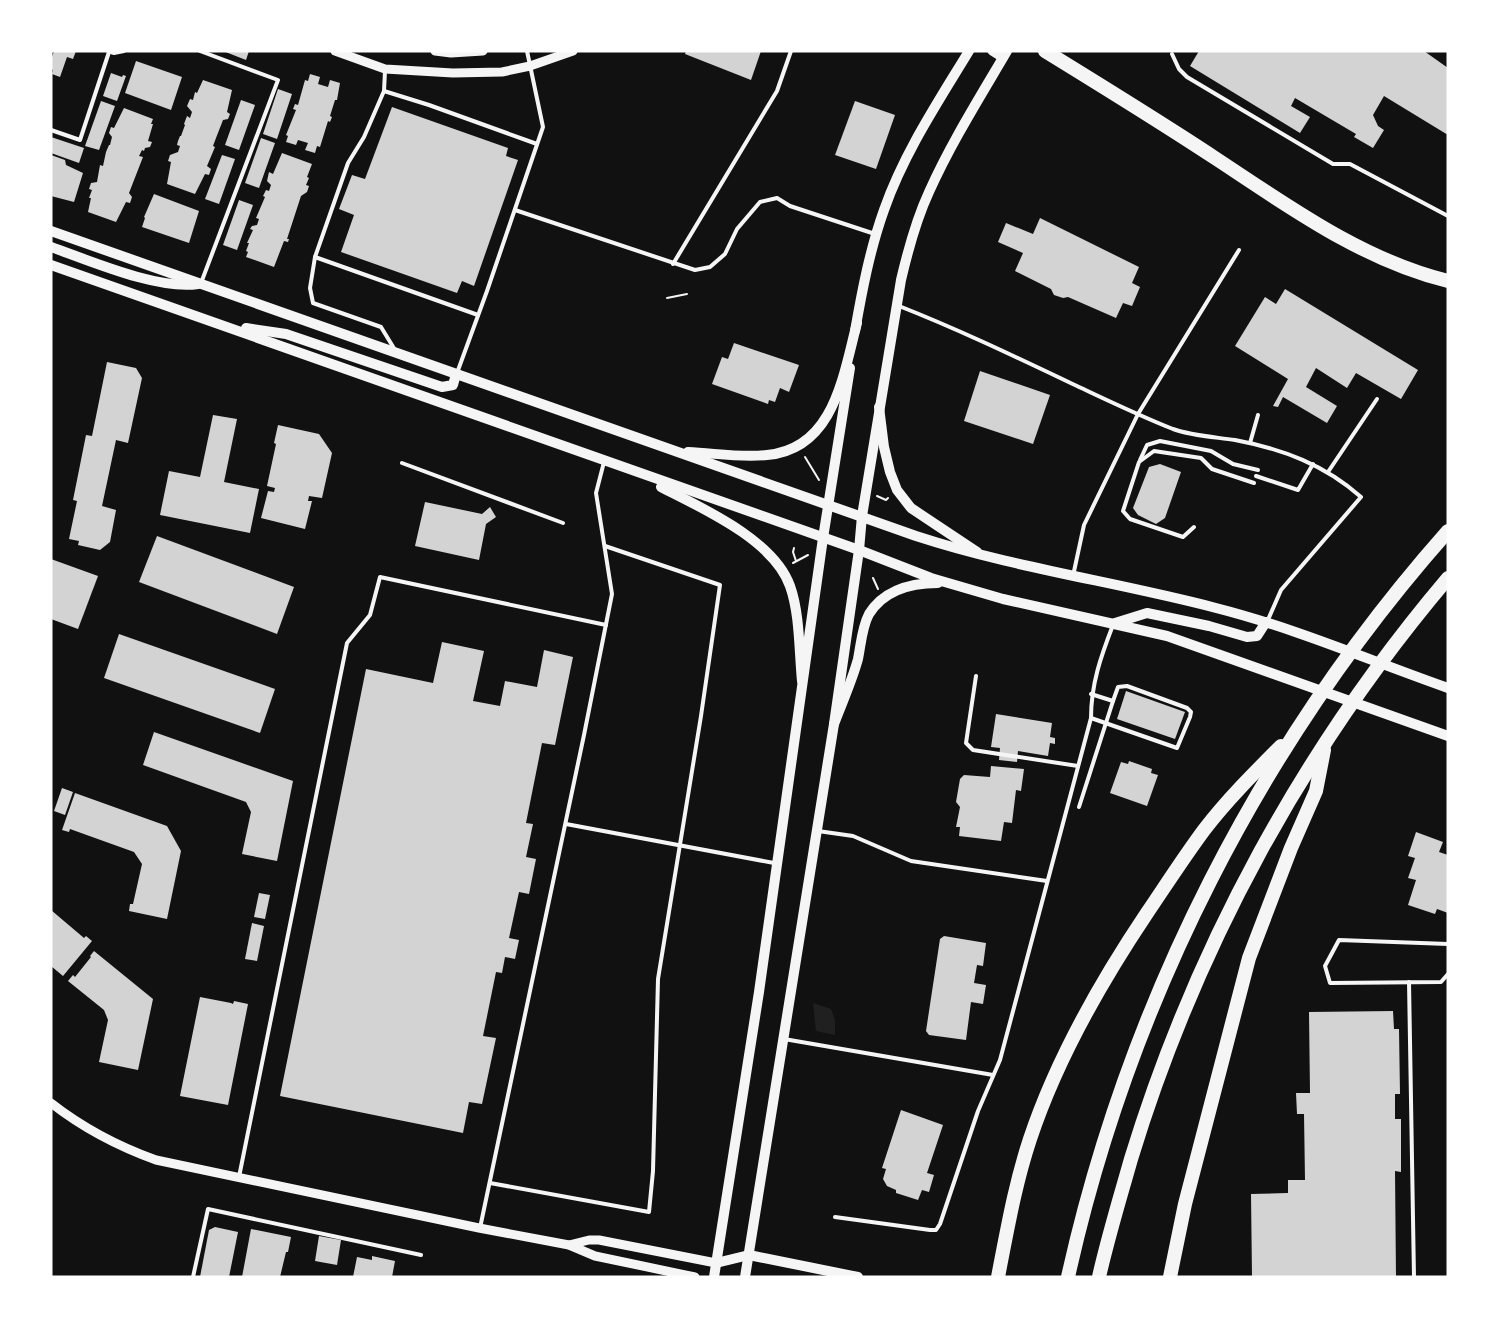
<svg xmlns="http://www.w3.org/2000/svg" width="1499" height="1328" viewBox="0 0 1499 1328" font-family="'Asap Condensed',sans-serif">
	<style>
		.green { fill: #202020 }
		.building { fill: #d3d3d3 }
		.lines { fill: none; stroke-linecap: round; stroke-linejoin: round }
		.path { stroke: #f5f5f5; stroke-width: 2 }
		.service { stroke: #f5f5f5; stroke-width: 4 }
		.tertiary { stroke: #f5f5f5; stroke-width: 9 }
		.secondary { stroke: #f5f5f5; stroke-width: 10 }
		.primary { stroke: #f5f5f5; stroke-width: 10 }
		.motorway { stroke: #f5f5f5; stroke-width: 14 }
	</style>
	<rect width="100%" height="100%" fill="#111"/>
	<path class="green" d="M813 1003 831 1009 835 1020V1035L816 1031Z"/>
	<g class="building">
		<path d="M54 51H76L73 59 67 57 60 77 52 74 53 70 51 69V60Z"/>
		<path d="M223 51H249L246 60Z"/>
		<path d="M686 51H761L751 80 685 54Z"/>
		<path d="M1199 51H1424L1448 68V135L1384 96 1373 115 1378 126 1384 130 1373 148 1354 137 1356 134 1295 98 1291 106 1310 117 1300 133 1190 66Z"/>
		<path d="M136 61 182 77 171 110 125 93Z"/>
		<path d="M111 73 122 77 123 75 126 76 117 101 103 96Z"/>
		<path d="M310 74 320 77 318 84 328 87 330 80 340 83 337 100H335L330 116 332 117 330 122 328 121 320 147 317 146 315 153 305 150 308 143 298 140 296 145 286 142 288 136 286 135 296 110 293 109 295 104 298 105 305 80 308 81Z"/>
		<path d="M203 80 232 90 227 112 230 114 228 119 223 120 216 138 213 146 215 147 207 166 211 169 209 175 205 174 195 194 167 184 171 162 168 161 170 155 178 152 180 146 177 145 178 141 180 136H181L185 125 184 124 187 116 190 118 192 112 187 106 190 99 193 100 195 92 197 93Z"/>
		<path d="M278 89 292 94 277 139 263 134Z"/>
		<path d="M241 100 255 105 239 150 225 145Z"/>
		<path d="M101 101 115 106 99 150 85 146Z"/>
		<path d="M855 101 895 115 876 169 835 155Z"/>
		<path d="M392 107 508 148 506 156 518 160 474 286 462 281 457 293 341 252 354 215 339 209 352 175 365 179Z"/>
		<path d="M124 108 153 119 151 124H153L148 141 152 142 150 147 145 148 144 151 142 150 139 156 143 157 129 193 132 197 130 203 126 202 116 222 88 212 91 198H89L92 190 89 189 91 183 97 182 100 165 103 166 106 152 109 145H110L112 137 109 133 111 127 114 128Z"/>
		<path d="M51 137 84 148 79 163 51 153Z"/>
		<path d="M261 138 275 143 259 188 245 183Z"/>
		<path d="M282 153 312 164 307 177 309 178 306 185 309 186 307 192 301 196 287 239H289L288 242 284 241 274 267 246 257 248 252 246 251 249 243H247L253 230 250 229 252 226 257 225 259 219 256 218 265 197 263 196 266 190 269 191 271 185 267 181 269 172 273 174Z"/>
		<path d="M51 155 65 160 66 165 83 173 74 202 51 196Z"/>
		<path d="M222 155 235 159 219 204 205 199Z"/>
		<path d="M154 194 199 211 189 243 142 227 145 218 144 217Z"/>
		<path d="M239 200 253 205 237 250 223 245Z"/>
		<path d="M1040 218 1139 267 1132 283 1140 287 1132 306 1123 303 1116 318 1068 297 1063 298 1054 295 1051 289 1015 271 1023 253 998 242 1006 223 1033 234Z"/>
		<path d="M1285 289 1418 370 1401 399 1356 373 1347 388 1316 368 1306 387 1337 406 1327 423 1283 397 1278 407 1273 406 1288 379 1235 346 1265 297 1276 304Z"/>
		<path d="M734 343 799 365 789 392 780 388 775 402 769 400 768 404 712 384 722 357 728 359Z"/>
		<path d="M107 362 136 368 142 378 128 443 116 440 102 506 116 510 110 542 100 550 78 545 79 541 69 539 77 501 73 500 86 435 92 436Z"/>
		<path d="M980 371 1050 395 1033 444 964 421Z"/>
		<path d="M213 415 237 419 224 482 259 489 250 533 160 515 169 471 200 477Z"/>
		<path d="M278 425 319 434 332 453 322 498 309 496 308 501H312L305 529 261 518 268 491 274 492 275 488 267 486 276 444 274 443Z"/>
		<path d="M1160 464 1181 472 1165 518 1156 524 1138 515 1133 508 1149 467Z"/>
		<path d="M425 502 482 514 490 507 496 517 486 524 479 560 415 546Z"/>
		<path d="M157 536 294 587 277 634 139 582Z"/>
		<path d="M51 559 98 576 78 629 51 619Z"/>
		<path d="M119 634 275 689 260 733 104 678Z"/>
		<path d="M442 642 484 651 473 701 500 706 505 681 537 687 544 650 573 657 555 745 542 743 526 823 533 824 526 857 536 859 529 894 519 892 509 938 519 940 515 959 505 957 502 973 496 972 483 1036 496 1038 482 1104 469 1102 463 1133 280 1096 366 669 433 683Z"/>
		<path d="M1126 691 1185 712 1175 739 1117 719Z"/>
		<path d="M996 714 1052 723 1050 737 1055 738V744L1050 743 1048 756 1018 751 1017 762 999 760 1000 748 991 747Z"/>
		<path d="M154 732 293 781 277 861 242 854 251 812 246 802 143 765Z"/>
		<path d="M1129 761 1152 769 1151 773 1158 775 1147 806 1110 793 1121 762 1128 764Z"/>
		<path d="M991 766 1024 769 1021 791 1016 790 1012 823 1004 822 1001 841 959 836 960 827H956L960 807 956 802 960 779 964 775 990 777Z"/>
		<path d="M62 788 73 792 65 815 54 811Z"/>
		<path d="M75 793 167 826 181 851 167 919 129 911 130 904H133L142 864 134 852 70 829 69 832 62 830Z"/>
		<path d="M1416 832 1443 842 1439 852 1448 855V913L1437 909 1435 914 1408 905 1416 880 1408 878 1415 858 1408 856Z"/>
		<path d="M259 893 270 895 265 919 254 917Z"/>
		<path d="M51 910 84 938 86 936 92 941 63 976 51 966Z"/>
		<path d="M252 923 264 926 257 961 245 959Z"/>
		<path d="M944 936 986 943 983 966 977 965 974 983 986 985 983 1004 971 1002 966 1040 929 1035 926 1031 940 939Z"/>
		<path d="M94 951 153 999 138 1070 99 1062 108 1020 104 1010 68 981 73 975 75 977 91 957 90 956Z"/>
		<path d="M200 997 231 1003 233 1004 234 1001 248 1004 228 1105 180 1096Z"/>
		<path d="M1393 1011 1394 1029H1399L1400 1094H1395V1119H1401V1172L1395 1171 1396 1277H1252L1251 1194 1288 1193V1180H1305L1304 1114H1297L1296 1093H1310L1309 1012Z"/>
		<path d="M901 1110 943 1125 927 1173 934 1175 929 1192 922 1190 918 1200 896 1193V1190L887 1186 883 1179 886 1169 882 1168Z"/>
		<path d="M215 1227 238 1232 229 1277H200L209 1230Z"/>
		<path d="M251 1229 291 1237 288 1252H286L280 1277H242Z"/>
		<path d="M319 1236 341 1240 337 1265 315 1261Z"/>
		<path d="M372 1256 395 1261 392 1277H353L357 1257 372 1260Z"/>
	</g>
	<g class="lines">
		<g class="path">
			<path d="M667 298 687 294"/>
			<path d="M805 457 819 480"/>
			<path d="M877 496 886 500 888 498"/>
			<path d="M794 548 793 552 796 561"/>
			<path d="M793 563 808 555"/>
			<path d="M873 578 878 589"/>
		</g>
		<g class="service">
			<path d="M108 51 114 53 124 51"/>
			<path d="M200 51 278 80 201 283"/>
			<path d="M1172 54 1179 69 1187 77 1333 164H1350L1448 216"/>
			<path d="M385 71 384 91 429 105 537 144"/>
			<path d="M384 91 364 137 348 163 315 257 310 288 313 303 381 327 395 350"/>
			<path d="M51 130 80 140 109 52"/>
			<path d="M515 210 695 270 710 267 725 254 737 229 760 202 777 198 790 206 875 234"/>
			<path d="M315 257 478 315"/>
			<path d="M673 264 777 91 791 51"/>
			<path d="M899 306C960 330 1018 358 1077 386 1109 401 1140 416 1173 429 1192 436 1215 437 1235 440 1283 449 1325 465 1361 497L1281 590 1267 622"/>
			<path d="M457 373 487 291 543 127 527 51"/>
			<path d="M1250 443 1258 415"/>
			<path d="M1140 460 1147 445 1160 441 1211 451 1233 464 1258 470"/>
			<path d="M402 463 563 523"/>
			<path d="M1328 472 1377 399"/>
			<path d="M1256 476 1298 490 1313 464"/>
			<path d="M1194 527 1183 537 1130 519 1123 511 1139 462 1154 451 1201 458 1212 469 1254 483"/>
			<path d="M1073 576 1084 525 1138 414 1239 250"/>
			<path d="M976 676 966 743 973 750 1078 766"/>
			<path d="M1091 718 1177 748 1190 717 1191 712 1187 708 1127 686 1118 687 1113 701"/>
			<path d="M1079 807 1113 701 1091 694"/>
			<path d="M566 824 774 863"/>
			<path d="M818 831 853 836 911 861 1047 881"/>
			<path d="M1448 944 1339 940 1325 966 1330 983 1441 982 1448 974"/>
			<path d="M1409 982 1414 1277"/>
			<path d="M784 1039 993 1075"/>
			<path d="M239 1177 347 643 370 615 380 577 606 625"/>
			<path d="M490 1183 649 1212 653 1171 658 979 701 716 720 585 605 546"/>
			<path d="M835 1217 930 1230H936L940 1224 978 1111 1000 1060 1091 718C1091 684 1101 656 1113 625"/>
			<path d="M480 1228 584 735 612 594 596 493 604 462"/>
			<path d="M193 1277 208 1209 421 1255"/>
		</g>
		<g class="tertiary">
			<path d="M335 51 385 69 453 73 502 72 530 66 573 51"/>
			<path d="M435 51 451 53 483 51"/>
			<path d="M992 51 1003 58"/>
			<path d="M51 1103C83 1128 117 1146 156 1160L479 1228 569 1245 595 1256 695 1277"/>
			<path d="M569 1245 589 1240H599L716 1263"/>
		</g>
		<g class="secondary">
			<path d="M855 331C862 291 870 249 884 210 904 153 938 102 969 51"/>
			<path d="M716 1263 749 1255 858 1277"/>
			<path d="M714 1277 759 992 823 538 850 368"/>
			<path d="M745 1277 834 724 859 550 862 516 901 280C908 250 916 220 929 192 951 143 980 97 1007 51"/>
		</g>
		<g class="primary">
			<path d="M51 231 916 536C1014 568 1117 582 1216 608 1295 628 1371 661 1448 688"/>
			<path d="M51 247C91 261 157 290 198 284"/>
			<path d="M51 265 859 550 931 578 1003 599 1167 636 1448 736"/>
			<path d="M246 328 286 334 442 387 453 385 456 374"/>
			<path d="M879 407 884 447 890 472 897 490 911 508 977 552"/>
			<path d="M688 452C714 453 741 458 767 455 834 449 843 376 857 323"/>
			<path d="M661 487C702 508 774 540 790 586 800 614 799 651 802 681"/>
			<path d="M1115 623 1147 613 1209 626 1247 637 1257 636 1266 622"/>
			<path d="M834 724C842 703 852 681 858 659 861 644 862 627 869 614 884 590 912 583 938 583"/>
		</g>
		<g class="motorway">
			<path d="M1045 51C1102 86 1159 121 1215 158 1288 206 1362 260 1448 281"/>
			<path d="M998 1277C1007 1231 1015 1184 1030 1139 1057 1058 1100 983 1147 913 1166 885 1184 857 1204 830 1227 800 1254 773 1281 746"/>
			<path d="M1068 1277C1129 1002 1261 742 1448 531"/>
			<path d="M1099 1277C1108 1237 1120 1198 1131 1159 1196 946 1304 748 1448 578"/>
			<path d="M1170 1277 1185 1204 1249 958 1291 848 1316 791 1324 750"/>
		</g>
	</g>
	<rect width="1499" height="1328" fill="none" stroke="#ffffff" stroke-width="105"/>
</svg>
